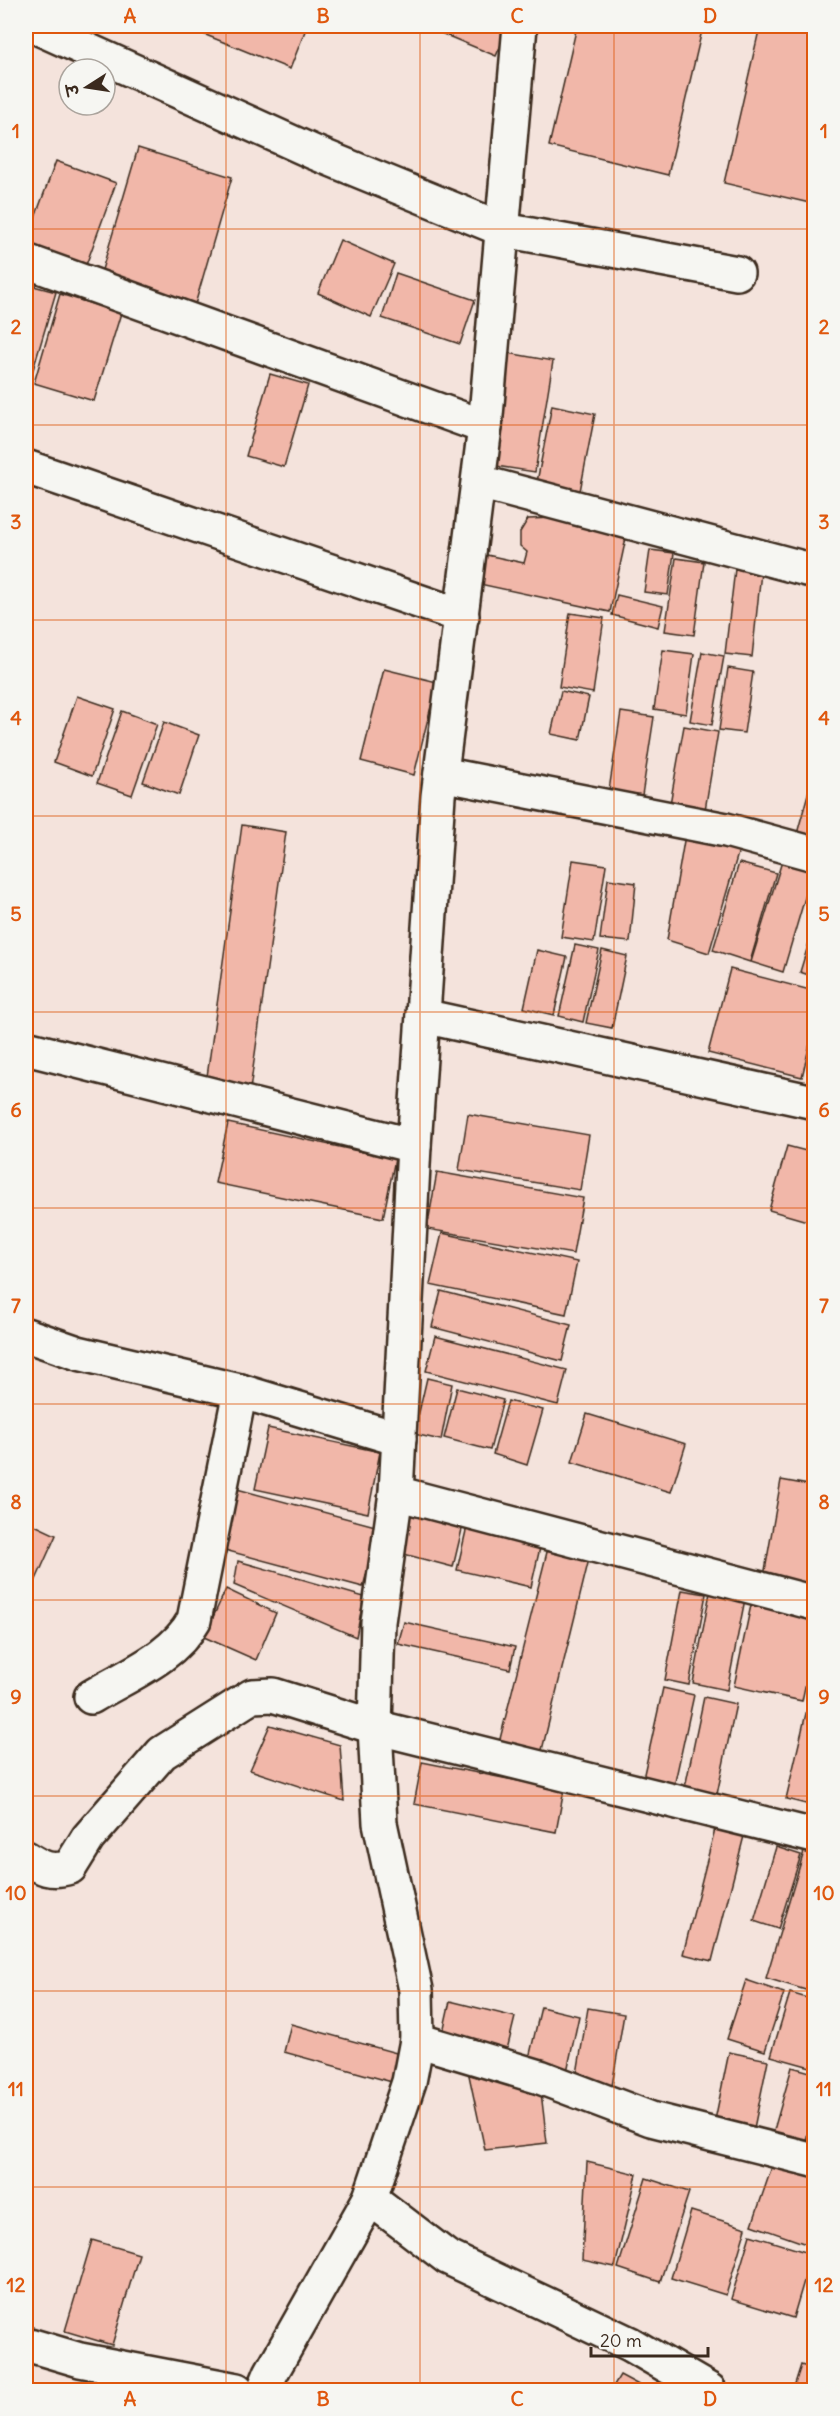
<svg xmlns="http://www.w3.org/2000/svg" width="840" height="2416" viewBox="0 0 840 2416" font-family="Delius,'Playpen Sans Deva',sans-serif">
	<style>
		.building { fill: #f1b7a9; stroke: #3b2a1e; stroke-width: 1.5 }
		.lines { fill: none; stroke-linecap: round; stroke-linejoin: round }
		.street-casing { stroke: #3b2a1e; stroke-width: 38 }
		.street { stroke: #f6f6f2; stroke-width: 33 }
		.grid { fill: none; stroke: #df570d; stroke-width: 1.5; stroke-opacity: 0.55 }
		.neatline { fill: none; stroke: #df570d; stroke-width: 2 }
		.grid-label { font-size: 20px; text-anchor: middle; font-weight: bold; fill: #df570d }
	</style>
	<rect width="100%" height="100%" fill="#f4e3dc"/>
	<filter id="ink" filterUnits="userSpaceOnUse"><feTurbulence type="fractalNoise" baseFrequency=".0167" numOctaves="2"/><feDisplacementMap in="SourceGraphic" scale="12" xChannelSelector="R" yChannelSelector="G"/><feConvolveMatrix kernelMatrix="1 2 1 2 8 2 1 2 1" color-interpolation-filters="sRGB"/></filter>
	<g filter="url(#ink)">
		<g class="building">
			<path d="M198 26H307L290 69 196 31Z"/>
			<path d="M430 26H509L496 56 429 28Z"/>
			<path d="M577 26H703L668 175 549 146Z"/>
			<path d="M760 26H814V204L724 183Z"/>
			<path d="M138 148 232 177 194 308 99 280Z"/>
			<path d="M56 161 116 183 82 276 26 255V242Z"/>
			<path d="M340 240 394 264 371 317 318 293Z"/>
			<path d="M396 273 475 300 460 344 382 318Z"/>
			<path d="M26 284 56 292 30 380 26 378Z"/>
			<path d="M60 294 121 313 94 401 34 383Z"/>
			<path d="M508 353 553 361 535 472 490 465Z"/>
			<path d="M270 374 308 385 284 467 246 456Z"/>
			<path d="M552 405 595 414 580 491 537 482Z"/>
			<path d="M555 518 626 538 610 612 475 583 482 554 524 563 527 552 520 546V532L528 519Z"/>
			<path d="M650 550 674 553 668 595 644 592Z"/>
			<path d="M676 558 704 562 694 635 665 631Z"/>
			<path d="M735 569 761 572 752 657 725 654Z"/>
			<path d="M617 595 663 606 658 627 612 615Z"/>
			<path d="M570 613 604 618 593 693 559 687Z"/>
			<path d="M663 650 694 654 686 714 654 709Z"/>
			<path d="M702 652 724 656 712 725 690 721Z"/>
			<path d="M728 668 753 672 744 733 719 730Z"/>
			<path d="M384 669 437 682 414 775 361 761Z"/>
			<path d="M561 691 589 697 580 740 551 734Z"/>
			<path d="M77 696 115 709 92 776 54 762Z"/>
			<path d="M122 711 157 724 132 795 97 783Z"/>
			<path d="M621 712 654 717 642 795 609 790Z"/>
			<path d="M164 722 199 735 179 795 143 782Z"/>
			<path d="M684 726 718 732 705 810 670 804Z"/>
			<path d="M814 772V846L795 841Z"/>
			<path d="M242 825 286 832 249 1097 205 1091Z"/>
			<path d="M686 829 739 850 709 953 667 940Z"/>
			<path d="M783 858 814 867 783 972 751 962Z"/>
			<path d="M573 860 606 865 594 942 561 937Z"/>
			<path d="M739 863 776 873 750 962 713 950Z"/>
			<path d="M608 879 636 883 630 942 600 939Z"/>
			<path d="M814 926V977L800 972Z"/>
			<path d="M575 945 599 950 583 1022 559 1016Z"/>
			<path d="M537 950 567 957 554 1015 524 1008Z"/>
			<path d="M602 950 627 956 612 1028 586 1023Z"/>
			<path d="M730 969 814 991V1027L802 1077 708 1053Z"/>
			<path d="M468 1114 589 1135 580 1190 459 1170Z"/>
			<path d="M228 1123 395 1159 383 1218 215 1183Z"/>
			<path d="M787 1146 814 1153V1223L769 1210Z"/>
			<path d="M437 1172 583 1198 573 1254 427 1229Z"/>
			<path d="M442 1233 577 1262 566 1314 430 1285Z"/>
			<path d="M441 1291 571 1325 562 1361 432 1327Z"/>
			<path d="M435 1336 567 1370 558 1405 426 1371Z"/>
			<path d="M427 1378 452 1384 441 1440 414 1434Z"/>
			<path d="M457 1388 503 1400 490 1450 444 1438Z"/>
			<path d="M508 1401 543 1410 527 1465 493 1454Z"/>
			<path d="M587 1414 686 1444 671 1492 572 1462Z"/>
			<path d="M268 1428 380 1452 368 1513 255 1489Z"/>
			<path d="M781 1480 814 1486V1562L810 1585 764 1576Z"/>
			<path d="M237 1489 379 1527 363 1587 221 1549Z"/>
			<path d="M411 1512 463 1525 453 1567 400 1553Z"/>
			<path d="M26 1521 56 1535 26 1602Z"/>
			<path d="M468 1522 542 1539 531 1587 457 1570Z"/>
			<path d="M548 1548 589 1559 541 1754 499 1743Z"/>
			<path d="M238 1561 364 1597 356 1637 234 1585Z"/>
			<path d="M711 1587 746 1594 727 1690 693 1683Z"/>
			<path d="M226 1589 276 1613 256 1660 204 1637Z"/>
			<path d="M682 1590 706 1594 689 1685 665 1680Z"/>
			<path d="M751 1605 814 1619V1644L802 1701 734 1686Z"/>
			<path d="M404 1622 515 1647 510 1669 398 1644Z"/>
			<path d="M814 1679V1806L786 1799Z"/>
			<path d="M663 1688 694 1695 673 1791 642 1783Z"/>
			<path d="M704 1697 736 1704 716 1799 684 1792Z"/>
			<path d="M270 1725 340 1745 344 1801 250 1770Z"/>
			<path d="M422 1762 564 1790 556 1832 414 1804Z"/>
			<path d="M716 1825 745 1832 712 1961 683 1954Z"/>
			<path d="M806 1845 814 1847V1972L809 1991 766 1978Z"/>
			<path d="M776 1847 801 1855 778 1929 754 1921Z"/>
			<path d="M746 1980 784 1993 765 2051 727 2039Z"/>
			<path d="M790 1993 814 2000V2068L771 2056Z"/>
			<path d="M450 2001 515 2017 505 2058 441 2041Z"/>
			<path d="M541 2007 579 2016 566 2076 527 2067Z"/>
			<path d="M588 2008 624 2014 612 2086 576 2080Z"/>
			<path d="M291 2024 400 2054 392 2082 284 2052Z"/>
			<path d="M729 2052 768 2060 753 2133 714 2125Z"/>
			<path d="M467 2066 540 2084 547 2143 485 2150Z"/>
			<path d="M792 2067 814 2073V2112L804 2147 772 2137Z"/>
			<path d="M776 2155 814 2169V2230L809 2245 752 2225Z"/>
			<path d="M587 2162 637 2174 615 2267 582 2260Z"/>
			<path d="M646 2178 689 2192 660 2282 618 2268Z"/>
			<path d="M691 2211 746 2228 726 2295 671 2278Z"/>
			<path d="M750 2235 812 2254 793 2318 731 2299Z"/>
			<path d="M92 2240 139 2254 112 2345 65 2331Z"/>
			<path d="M801 2365 814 2369V2390H793Z"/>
			<path d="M620 2375 648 2390H611Z"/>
		</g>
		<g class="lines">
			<defs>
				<g id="street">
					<path d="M34 26 313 152 504 230 737 273"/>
					<path d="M26 261 485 427"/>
					<path d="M26 467 462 616"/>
					<path d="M479 482 814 571"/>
					<path d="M441 774 726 830 814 854"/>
					<path d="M423 1016 814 1102"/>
					<path d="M26 1048 414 1146"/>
					<path d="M26 1335 78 1353 240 1391 399 1439"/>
					<path d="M396 1493 814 1603"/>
					<path d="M91 1697C127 1675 173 1658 194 1620L240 1391"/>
					<path d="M26 1858C42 1868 51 1873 70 1867L88 1838 162 1753 252 1696 273 1695 375 1727 814 1836"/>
					<path d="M417 2040 540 2077 651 2119 814 2160"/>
					<path d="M370 2198 447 2257 630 2344 709 2390"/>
					<path d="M26 2344 80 2360 237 2390"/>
					<path d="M264 2390 271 2373 370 2198 409 2082 417 2040 416 1990 380 1823 375 1727 378 1622 396 1493 414 1146 438 796 485 427 520 26"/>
				</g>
			</defs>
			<use href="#street" class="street-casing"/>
			<use href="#street" class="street"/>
		</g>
	</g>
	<path class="grid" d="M226 26V2390M420 26V2390M614 26V2390M26 229H814M26 425H814M26 620H814M26 816H814M26 1012H814M26 1208H814M26 1404H814M26 1600H814M26 1796H814M26 1991H814M26 2187H814"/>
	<rect width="840" height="2416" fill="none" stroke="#f6f6f2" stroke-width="66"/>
	<g transform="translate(87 87) rotate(258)"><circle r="28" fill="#f6f6f2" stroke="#aba49d" stroke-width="1.5"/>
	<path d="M0-4.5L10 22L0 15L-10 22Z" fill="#3b2a1e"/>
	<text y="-9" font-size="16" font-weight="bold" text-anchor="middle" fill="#3b2a1e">उ</text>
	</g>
	<path d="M591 2347v9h117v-9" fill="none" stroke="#3b2a1e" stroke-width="3"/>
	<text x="600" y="2347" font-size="18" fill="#3b2a1e" stroke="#f6f6f2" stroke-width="4.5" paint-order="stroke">20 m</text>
	<rect x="33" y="33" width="774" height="2350" class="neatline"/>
	<g class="grid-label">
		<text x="130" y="23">A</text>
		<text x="323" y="23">B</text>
		<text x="517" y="23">C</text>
		<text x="710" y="23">D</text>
		<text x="16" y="138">1</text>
		<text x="824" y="138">1</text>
		<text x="16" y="334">2</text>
		<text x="824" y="334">2</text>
		<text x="16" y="529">3</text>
		<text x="824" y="529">3</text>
		<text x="16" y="725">4</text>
		<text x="824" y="725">4</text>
		<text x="16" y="921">5</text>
		<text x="824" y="921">5</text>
		<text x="16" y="1117">6</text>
		<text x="824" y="1117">6</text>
		<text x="16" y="1313">7</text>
		<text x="824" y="1313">7</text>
		<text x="16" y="1509">8</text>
		<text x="824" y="1509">8</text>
		<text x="16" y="1704">9</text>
		<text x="824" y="1704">9</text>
		<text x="16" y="1900">10</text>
		<text x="824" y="1900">10</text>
		<text x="16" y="2096">11</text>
		<text x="824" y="2096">11</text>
		<text x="16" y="2292">12</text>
		<text x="824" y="2292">12</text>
		<text x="130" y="2406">A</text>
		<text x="323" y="2406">B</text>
		<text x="517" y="2406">C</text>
		<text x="710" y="2406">D</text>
	</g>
</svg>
